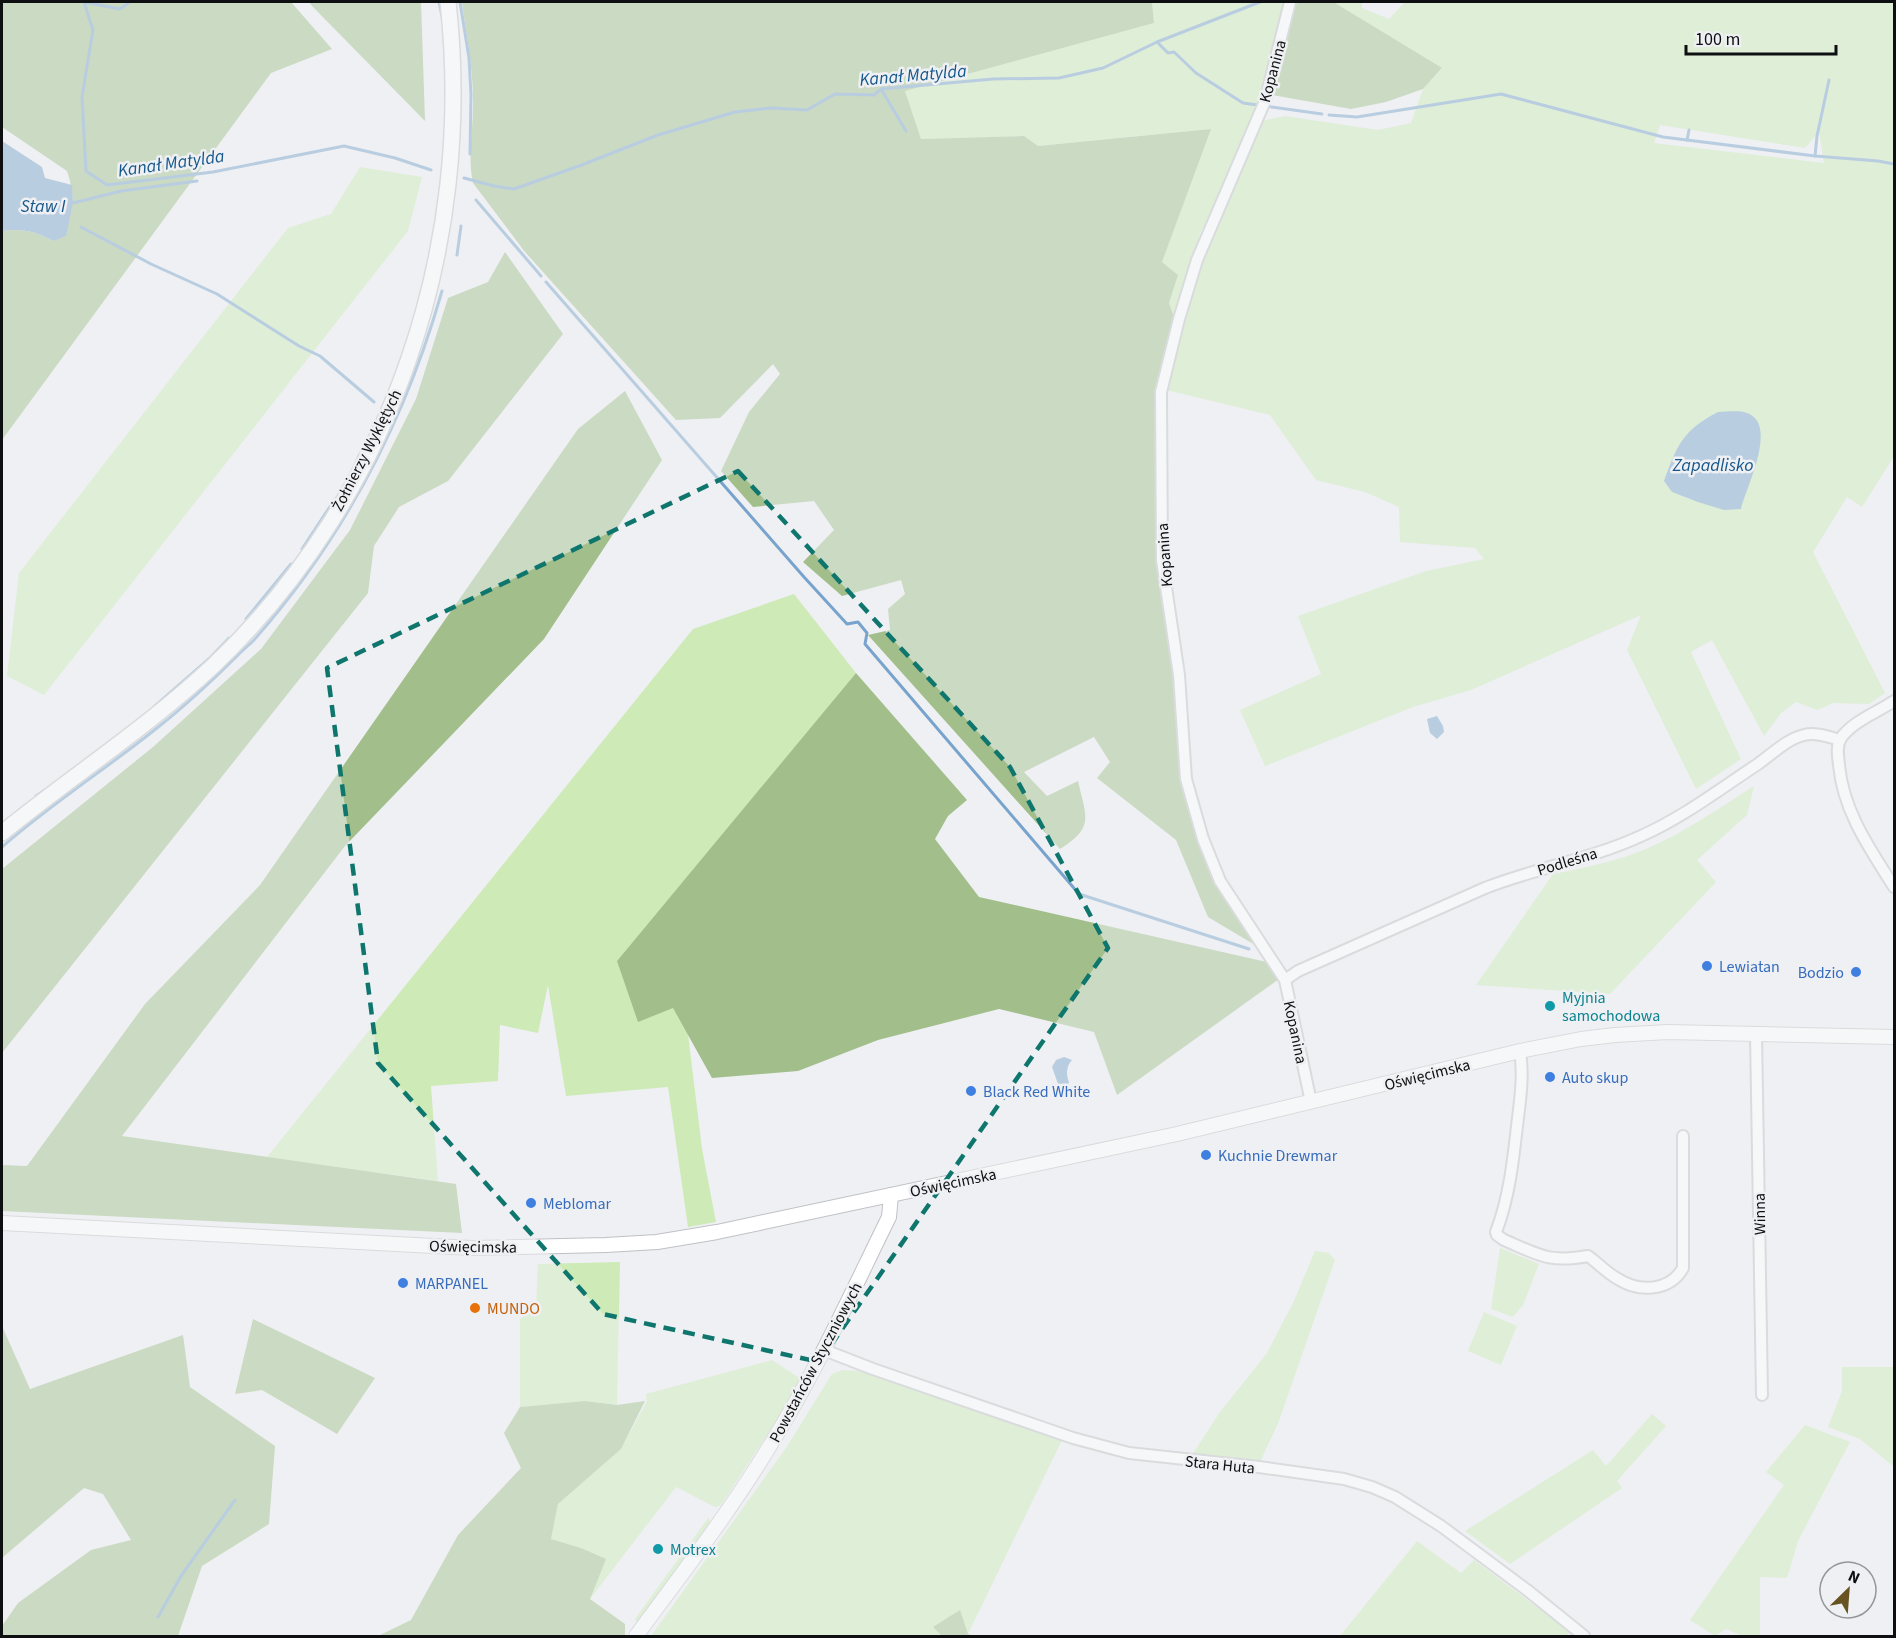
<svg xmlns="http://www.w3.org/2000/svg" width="1896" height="1638" viewBox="0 0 1896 1638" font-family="'Source Sans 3',sans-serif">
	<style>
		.green { fill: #cdeab7; fill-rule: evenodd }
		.forest { fill: #a1be8b }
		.water { fill: #78a3cc }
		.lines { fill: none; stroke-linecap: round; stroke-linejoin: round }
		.stream { stroke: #78a3cc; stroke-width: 3 }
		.minor-casing { stroke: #bfc1c4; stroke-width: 14 }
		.tertiary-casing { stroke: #bfc1c4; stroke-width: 16 }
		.secondary-casing { stroke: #bfc1c4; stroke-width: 18 }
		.minor { stroke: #fff; stroke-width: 10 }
		.tertiary { stroke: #fff; stroke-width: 14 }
		.secondary { stroke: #fff; stroke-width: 15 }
		.marked { fill: none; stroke: #0f766e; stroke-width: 4.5; stroke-dasharray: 12 8; stroke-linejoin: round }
		.shop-dot { fill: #3f7fe0; stroke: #eff0f3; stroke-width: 2 }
		.culture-dot { fill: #0f9aa8; stroke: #eff0f3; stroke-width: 2 }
		.food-dot { fill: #e8710a; stroke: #eff0f3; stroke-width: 2 }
		.labels { text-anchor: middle; stroke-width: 5; stroke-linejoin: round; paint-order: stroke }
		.street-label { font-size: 16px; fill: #0e0f10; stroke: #eff0f3 }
		.shop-label { font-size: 16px; fill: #366cbe; stroke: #eff0f3; text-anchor: start }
		.culture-label { font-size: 16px; fill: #0d838f; stroke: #eff0f3; text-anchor: start }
		.food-label { font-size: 16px; fill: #c56008; stroke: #eff0f3; text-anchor: start }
		.water-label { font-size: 18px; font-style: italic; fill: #15578b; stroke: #eff0f3 }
	</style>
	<rect width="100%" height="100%" fill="#eff0f3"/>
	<g class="green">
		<path d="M1152 2H1287L1268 74 1255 117 1200 234 1183 291 1262 121 1285 116 1378 130 1411 123 1423 89 1442 69 1335 3 1336 2H1362V8L1389 19 1405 2H1894V458H1893L1862 507 1847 497 1813 552 1885 693 1869 704 1833 703 1817 710 1796 702 1781 713 1764 736 1712 640 1691 652 1741 759 1696 789 1627 650 1641 615 1471 690 1413 707 1265 766 1240 710 1321 674 1298 616 1426 571 1484 559 1475 548 1400 542 1399 507 1365 492 1316 480 1270 415 1154 387 1162 351 1174 318 1169 303 1178 275 1162 262 1210 129 1038 146 1024 136 921 139 905 91 1154 23ZM1660 125 1805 148 1819 132 1824 163 1654 143Z"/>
		<path d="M360 167 422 177 408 231 44 695 7 676 19 573 288 228 331 214Z"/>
		<path d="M794 594 856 673 617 961 673 1008 688 1034 702 1149 716 1222 688 1227 668 1087 566 1096 548 985 538 1033 500 1025 498 1081 431 1086 438 1181 267 1157 693 629Z"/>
		<path d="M1754 786 1747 815 1697 860 1716 882 1610 994 1476 985 1553 874C1584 868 1617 861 1646 849 1684 833 1719 808 1754 786Z"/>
		<path d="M1500 1248 1539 1264 1523 1305 1513 1317 1491 1309Z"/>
		<path d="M1315 1251 1329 1253 1335 1260 1279 1421 1260 1462 1192 1455 1220 1412 1267 1353 1294 1301Z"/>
		<path d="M620 1262 617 1405 585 1401 520 1407V1319L536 1308 538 1264Z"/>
		<path d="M1484 1312 1517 1326 1501 1365 1468 1351Z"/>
		<path d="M772 1360 801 1379 773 1430 771 1429 721 1505 715 1507 676 1487 590 1599 581 1548 551 1539 558 1504 621 1449 647 1401 646 1394Z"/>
		<path d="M1842 1367H1894V1467L1860 1439 1828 1427 1842 1391Z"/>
		<path d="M843 1370 858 1371 1063 1438 968 1634 933 1626 942 1636H651L786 1448 832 1374Z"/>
		<path d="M1652 1414 1666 1426 1617 1481 1622 1488 1510 1564 1465 1531 1593 1450 1606 1466Z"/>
		<path d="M1805 1425 1850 1442 1798 1541 1787 1578 1760 1577V1636H1743L1726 1629 1715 1636 1690 1620 1784 1485 1766 1472Z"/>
		<path d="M708 1518 712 1524 640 1622H637L635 1619Z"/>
		<path d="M1417 1541 1461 1573 1474 1560 1570 1632 1567 1636H1340Z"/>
	</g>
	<g class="forest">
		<path d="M2 2H291L332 49 271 73 2 440V231C21 228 36 231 53 241 74 217 77 201 67 171L2 127Z"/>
		<path d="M309 2H421L425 121 312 6Z"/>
		<path d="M462 2H1152L1154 23 905 91 921 139 1024 136 1038 146 1211 129 1162 262 1178 275 1169 303 1174 317 1156 392 1157 565 1175 670 1182 783 1243 925 1255 945 1208 917 1176 840 1097 778 1110 762 1094 737 1024 772 1047 796 1078 781C1086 817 1095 827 1060 849L868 635 890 630 888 609 905 594 901 580 842 596 803 562 834 530 814 501 753 507 721 471 749 412 780 374 773 364 720 418 676 420 525 252 473 183C467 156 474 127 473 99 473 66 466 34 462 2Z"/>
		<path d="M1294 2 1335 3 1442 68 1423 89 1386 102 1351 109 1272 95Z"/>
		<path d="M505 252 563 334 448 481 399 507 374 546 368 593 2 1053V869L153 747 261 649 350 530 416 399 448 298 488 282Z"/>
		<path d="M625 391 662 460 544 639 345 846 122 1136 456 1184 462 1233 2 1211V1165L27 1166 145 1004 260 885 578 429Z"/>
		<path d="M856 673 967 800 948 816 935 839 979 897 1271 963 1279 979 1117 1095 1094 1032 999 1009 878 1040 798 1071 712 1078 673 1008 638 1022 617 961Z"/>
		<path d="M253 1319 375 1378 337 1434 262 1390 235 1394Z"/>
		<path d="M2 1326 30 1389 183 1335 190 1387 275 1446 269 1524 202 1566 178 1636H2V1626L18 1603 91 1550 131 1540 103 1494 84 1488 2 1558Z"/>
		<path d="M585 1401 617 1405 645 1401 621 1449 558 1504 551 1539 581 1548 606 1559 590 1599 625 1624V1636H378L411 1620 458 1535 521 1468 504 1433 520 1407Z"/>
		<path d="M960 1610 968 1634 975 1636H942L933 1627Z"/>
	</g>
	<g class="water">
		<path d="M2 141 42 167 45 178 72 185 73 203 66 236 53 241C36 231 21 228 2 231Z"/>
		<path d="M1718 412C1727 412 1738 410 1747 413 1779 424 1746 488 1741 509L1724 510 1698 502 1672 492 1664 481C1677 445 1683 430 1718 412Z"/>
		<path d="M1437 716 1443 726 1444 732 1437 739 1430 733 1427 719Z"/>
		<path d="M1064 1057 1072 1060C1066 1066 1066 1075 1069 1082L1068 1085 1061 1086 1058 1084 1052 1067 1056 1060Z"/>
	</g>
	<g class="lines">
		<g class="stream">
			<path d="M84 2 93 30 82 97 86 171 107 185 213 172 344 146 395 158 431 170"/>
			<path d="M84 2 120 9 130 2"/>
			<path d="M439 2 442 16"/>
			<path d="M460 2 469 58 471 95 470 154"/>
			<path d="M1157 42 1168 53 1174 52 1196 73 1243 103 1322 114"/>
			<path d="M881 89 906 131"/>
			<path d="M1329 115 1357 117 1501 94 1663 137 1815 156 1878 161 1894 164"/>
			<path d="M1687 140 1689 130"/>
			<path d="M1815 156 1817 136 1829 80"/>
			<path d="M464 178 494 186 514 189 579 166 658 135 735 112 771 108 807 110 835 94 874 95 881 89 993 79 1059 78 1103 68 1157 42 1260 2"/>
			<path d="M476 200 541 276"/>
			<path d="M73 203 121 191 197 181"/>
			<path d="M81 227 151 264 217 294 299 346 320 356 374 402"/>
			<path d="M457 255 461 226"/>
			<path d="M546 282 804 577 847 624 858 622 867 633 865 644 1079 894 1249 949"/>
			<path d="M357 460 372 431"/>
			<path d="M302 549 335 499"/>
			<path d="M246 619 291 564"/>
			<path d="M155 706 210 658 229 638"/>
			<path d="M36 796 45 790"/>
			<path d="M2 847C51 804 106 769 157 728 185 706 212 681 238 655 243 650 249 645 254 640 344 538 405 421 442 291"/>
			<path d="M158 1617 181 1576 235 1500"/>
		</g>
		<defs>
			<g id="minor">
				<path d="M1290 2 1265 101 1197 260 1179 319 1161 392 1162 560 1179 675 1186 779 1203 839 1220 881 1285 980 1311 1102"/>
				<path d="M1894 701C1878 712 1853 721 1841 738 1836 746 1838 756 1839 765 1843 811 1870 849 1894 887"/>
				<path d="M1285 980 1298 971 1485 888C1536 868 1591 859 1641 836 1682 818 1720 789 1758 764 1772 754 1787 739 1804 735 1816 732 1829 737 1840 740"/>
				<path d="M1756 1034 1762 1395"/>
				<path d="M1520 1051C1524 1076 1520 1101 1517 1126 1513 1162 1509 1198 1496 1232L1497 1235 1504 1240C1539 1255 1549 1263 1588 1256 1598 1263 1607 1273 1618 1279 1640 1293 1670 1291 1683 1268V1136"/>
				<path d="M824 1350 873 1369 1073 1438 1129 1453 1259 1467 1344 1479 1372 1487 1395 1497 1441 1526 1527 1590 1584 1636"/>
			</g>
			<g id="tertiary">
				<path d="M2 1223 472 1248 606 1245 657 1242 717 1232 1177 1134 1520 1051 1581 1039 1615 1035 1668 1032 1894 1037"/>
				<path d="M636 1636C683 1572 733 1508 774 1439 818 1368 852 1292 889 1217L891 1195"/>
			</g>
			<path id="secondary" d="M2 833C72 776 148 727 214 665 393 494 475 245 448 2"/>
		</defs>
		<use href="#minor" class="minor-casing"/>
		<use href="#tertiary" class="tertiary-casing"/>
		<use href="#secondary" class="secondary-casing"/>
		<use href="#minor" class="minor"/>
		<use href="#tertiary" class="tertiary"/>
		<use href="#secondary" class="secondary"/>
	</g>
	<path d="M0 0H1896V1638H0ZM738 471 1010 767 1108 948 819 1362 603 1314 378 1063 327 668Z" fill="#eff0f3" fill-opacity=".55" fill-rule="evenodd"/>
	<path class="marked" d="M738 471 1010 767 1108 948 819 1362 603 1314 378 1063 327 668Z"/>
	<g class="shop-dot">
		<circle cx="1707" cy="966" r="6"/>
		<circle cx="1856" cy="972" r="6"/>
		<circle cx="1550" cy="1077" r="6"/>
		<circle cx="971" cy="1091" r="6"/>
		<circle cx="1206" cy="1155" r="6"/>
		<circle cx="531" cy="1203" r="6"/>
		<circle cx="403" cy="1283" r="6"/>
	</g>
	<g class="culture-dot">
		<circle cx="1550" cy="1006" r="6"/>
		<circle cx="658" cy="1549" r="6"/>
	</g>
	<circle class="food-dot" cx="475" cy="1308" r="6"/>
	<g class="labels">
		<g class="street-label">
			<text transform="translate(1272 71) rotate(-75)" y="6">Kopanina</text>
			<text transform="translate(366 450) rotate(-63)" y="6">Żołnierzy Wyklętych</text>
			<text transform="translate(1164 555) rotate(-94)" y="6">Kopanina</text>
			<text transform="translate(1567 861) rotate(-17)" y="6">Podleśna</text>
			<text transform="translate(1296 1032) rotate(78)" y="6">Kopanina</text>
			<text transform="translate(1427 1074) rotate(-14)" y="6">Oświęcimska</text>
			<text transform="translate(953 1182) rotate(-12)" y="6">Oświęcimska</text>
			<text transform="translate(1759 1214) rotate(-91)" y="6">Winna</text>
			<text transform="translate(473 1246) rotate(1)" y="6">Oświęcimska</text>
			<text transform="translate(815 1362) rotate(-62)" y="6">Powstańców Styczniowych</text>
			<text transform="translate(1220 1464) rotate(6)" y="6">Stara Huta</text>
		</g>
		<g class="shop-label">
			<text x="1719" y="972">Lewiatan</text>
			<text x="1844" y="978" text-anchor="end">Bodzio</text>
			<text x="1562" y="1083">Auto skup</text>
			<text x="983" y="1097">Black Red White</text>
			<text x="1218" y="1161">Kuchnie Drewmar</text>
			<text x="543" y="1209">Meblomar</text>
			<text x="415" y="1289">MARPANEL</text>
		</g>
		<g class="culture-label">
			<text x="1562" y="1003">Myjnia<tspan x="1562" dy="18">samochodowa</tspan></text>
			<text x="670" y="1555">Motrex</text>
		</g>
		<g class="food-label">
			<text x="487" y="1314">MUNDO</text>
		</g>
		<g class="water-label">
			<text transform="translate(913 75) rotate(-5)" y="6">Kanał Matylda</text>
			<text transform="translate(171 163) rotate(-8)" y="6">Kanał Matylda</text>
			<text x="43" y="212">Staw I</text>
			<text x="1713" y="471">Zapadlisko</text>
		</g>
	</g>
	<rect width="1896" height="1638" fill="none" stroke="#0e0f10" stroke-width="6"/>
	<g transform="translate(1848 1590) rotate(25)"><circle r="28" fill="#eff0f3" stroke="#959698" stroke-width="1.5"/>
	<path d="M0-4.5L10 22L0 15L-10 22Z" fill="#675221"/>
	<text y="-9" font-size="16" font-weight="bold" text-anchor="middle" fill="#0e0f10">N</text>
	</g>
	<path d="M1686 45v9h150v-9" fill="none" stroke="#0e0f10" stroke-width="3"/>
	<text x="1695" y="45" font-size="18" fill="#0e0f10" stroke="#eff0f3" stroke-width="4.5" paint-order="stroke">100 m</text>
</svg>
